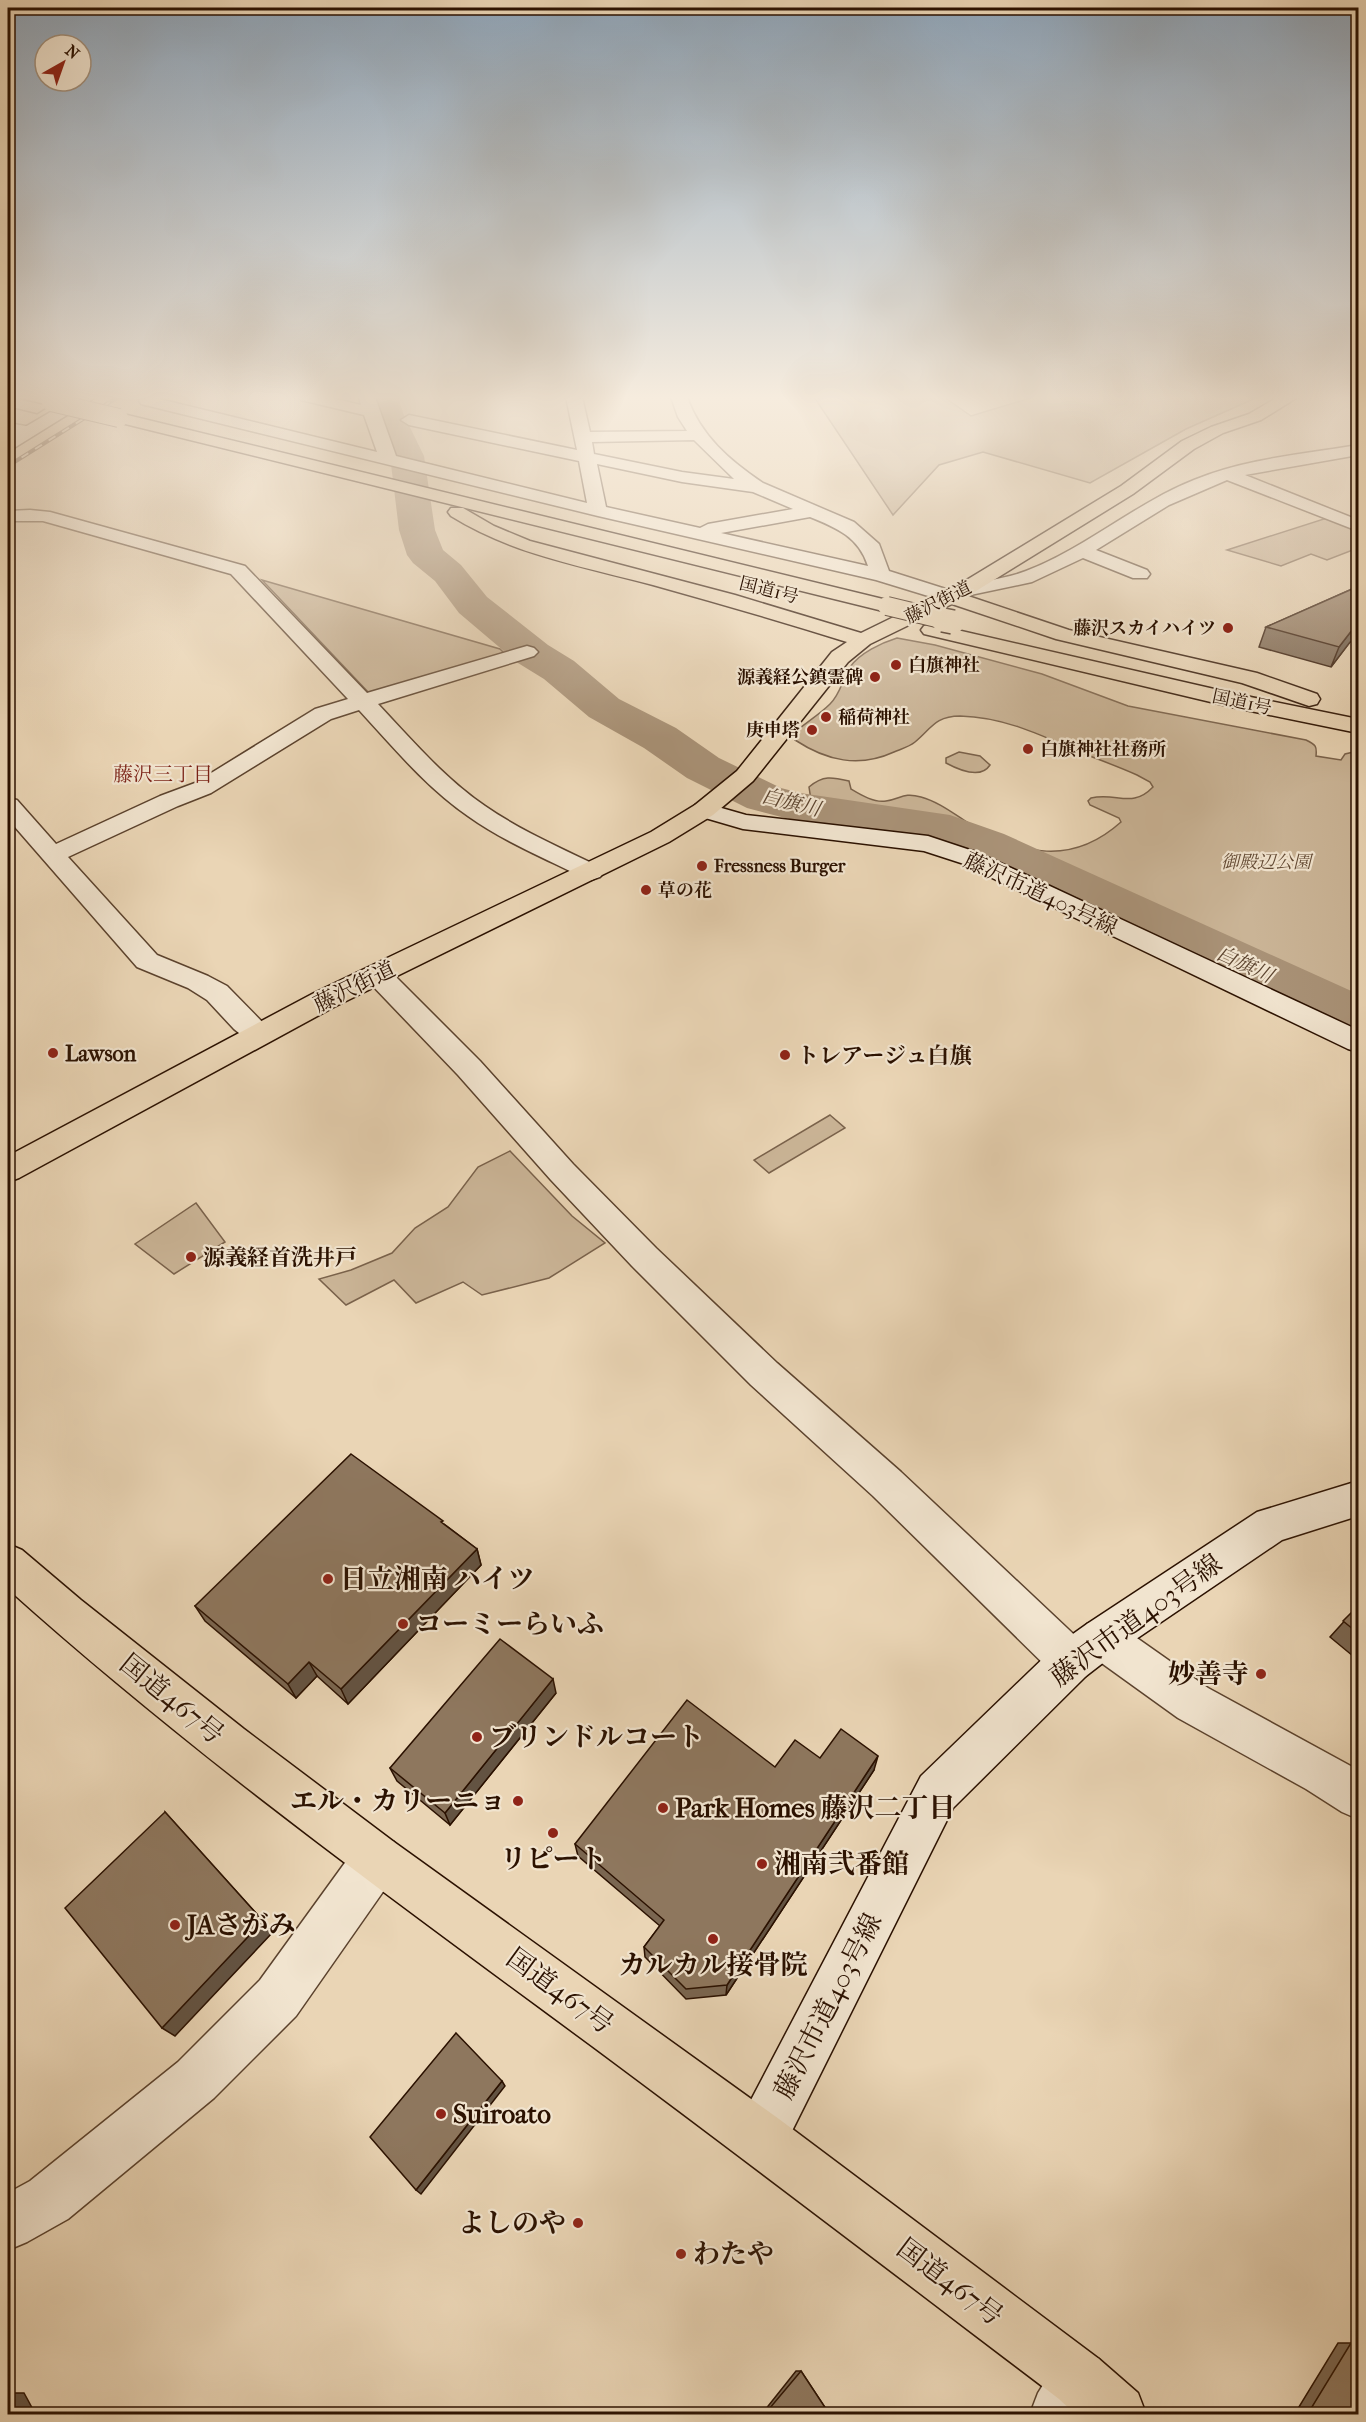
<svg xmlns="http://www.w3.org/2000/svg" width="1366" height="2422" viewBox="0 0 1366 2422" font-family="'IM FELL French Canon','Noto Serif JP',serif">
	<style>
		.green { fill: #cab496; stroke: #7a624b; stroke-width: 1.5 }
		.lines { fill: none; stroke-linecap: round; stroke-linejoin: round }
		.river { fill: #a99277; fill-rule: evenodd }
		.street-casing { stroke: #5b422d; stroke-width: 3 }
		.secondary-casing { stroke: #2b1100; stroke-width: 3 }
		.highway-casing { stroke: #2b1100; stroke-width: 3 }
		.street { fill: #f1e4cf; fill-rule: evenodd }
		.secondary { fill: #f1e4cf; fill-rule: evenodd }
		.highway { fill: #ead5b5; fill-rule: evenodd }
		.rail-casing { stroke: #2b1100; stroke-width: 4 }
		.rail { stroke: #f1e4cf; stroke-width: 2; stroke-dasharray: 8; stroke-linecap: butt }
		.highway-bridge-far1-casing { stroke: #2b1100; stroke-width: 20; stroke-linecap: butt }
		.highway-bridge-casing { stroke: #2b1100; stroke-width: 26; stroke-linecap: butt }
		.highway-bridge-far1 { stroke: #ead5b5; stroke-width: 18 }
		.highway-bridge { stroke: #ead5b5; stroke-width: 23 }
		.wall { fill: #7a6651; stroke: #2b1100; stroke-width: 1.5 }
		.shaded-wall { fill: #635342; stroke: #2b1100; stroke-width: 1.5 }
		.building { fill: #8e775e; stroke: #2b1100; stroke-width: 1.5 }
		.poi-dot { fill: #8f2418; stroke: #f1e4cf; stroke-width: 2 }
		.labels { text-anchor: middle; stroke-width: 4.5; stroke-linejoin: round; paint-order: stroke }
		.far-street-label { font-size: 18px; fill: #2b1100; stroke: #f1e4cf }
		.far-poi-label { font-size: 18px; font-weight: bold; fill: #2b1100; stroke: #f1e4cf; text-anchor: start }
		.far-park-label { font-size: 18px; font-style: italic; fill: #634a34; stroke: #f1e4cf }
		.far-neighbourhood-label { font-size: 20px; fill: #7a1f14; stroke: #f1e4cf }
		.far-water-label { font-size: 20px; font-style: italic; fill: #5d4530; stroke: #f1e4cf }
		.street-label { font-size: 22px; fill: #2b1100; stroke: #f1e4cf }
		.poi-label { font-size: 22px; font-weight: bold; fill: #2b1100; stroke: #f1e4cf; text-anchor: start }
		.near-poi-label { font-size: 27px; font-weight: bold; fill: #2b1100; stroke: #f1e4cf; text-anchor: start }
		.near-street-label { font-size: 27px; fill: #2b1100; stroke: #f1e4cf }
	</style>
	<rect width="100%" height="100%" fill="#ead5b5"/>
	<filter id="stains"><feTurbulence type="fractalNoise" baseFrequency=".00333" numOctaves="4"/><feColorMatrix values="0 0 0 0 .2 0 0 0 0 .09 0 0 0 0 .02 0 0 0 .5 -.17"/></filter>
	<radialGradient id="worn" r=".72"><stop offset=".6" stop-color="#630" stop-opacity="0"/><stop offset="1" stop-color="#630" stop-opacity=".3"/></radialGradient>
	<g class="green">
		<path d="M814 397H944L971 416 1034 397H1258L1186 429 1090 483 983 452 939 465 893 515Z"/>
		<path d="M1330 517 1358 529V548L1327 560 1311 554 1281 566 1227 550Z"/>
		<path d="M262 580 500 649 504 653 369 693Z"/>
		<path d="M897 638 935 645 1042 674 1128 706 1306 740C1316 745 1317 746 1316 756L1341 760 1345 754 1358 751V1001L1209 938 1140 907 1084 876 1046 863 1016 848 941 822 892 812 820 803 811 800 809 787C823 775 832 777 849 781L851 789C861 795 874 803 886 801 901 799 903 792 921 797 939 802 954 814 970 824 1022 855 1072 866 1121 822L1119 818 1090 805 1088 801 1091 798C1117 792 1132 809 1153 787L1150 782 1137 775C1117 766 1097 759 1077 751 1039 734 1003 717 960 716 935 716 931 729 915 742 909 747 901 749 894 752 859 768 827 761 795 740L794 733C805 723 819 715 830 704 841 693 842 680 850 667 860 653 881 643 897 638Z"/>
		<path d="M959 752 980 756 990 765C981 779 959 770 946 763V758Z"/>
		<path d="M830 1115 845 1128 769 1173 754 1160Z"/>
		<path d="M510 1151 572 1216 605 1243 549 1278 482 1295 463 1282 416 1303 394 1280 346 1305 319 1279 351 1270 392 1253 415 1228 448 1207 478 1167Z"/>
		<path d="M196 1203 225 1242 174 1274 135 1244Z"/>
	</g>
	<g class="lines">
		<path class="river" d="M368 397H398L403 413 424 456 435 530 443 550 461 565 487 597 548 645 574 661 619 699 676 728 719 758 781 788 800 793 950 815 1004 834 1358 994V1034L1338 1029 970 854 940 843 797 821 747 808 687 778 644 748 589 717 544 679 518 663 459 613 435 581 413 563 407 555 399 530 390 456 371 413Z"/>
		<defs>
			<g id="street">
				<path d="M151 397 377 452 364 415 301 400 299 397H327L361 405 359 397H375L396 456 587 503 579 461 409 425 401 420 409 415 577 450 566 397H582L590 432 687 431 678 417 671 397H687C701 436 729 460 763 483L854 522 879 544 889 571 952 591 955 587C978 581 1003 580 1026 571 1086 548 1134 504 1194 480 1245 459 1303 454 1358 445V455L1245 475 1358 520V531L1227 480 1169 505 1096 550 1147 570 1150 574 1147 578H1133L1083 558 1032 582 961 597 958 601 951 603 876 580 598 516 141 404 139 401 141 398ZM694 440 734 479 682 472 594 454 592 442ZM597 464 682 482 753 492 793 509 708 524 700 528 606 507ZM810 517C837 528 859 537 868 566L721 533Z"/>
				<path d="M8 423 37 428 39 431 31 436 8 433Z"/>
				<path d="M30 510 50 512 245 566 367 693 520 648 527 646 534 648 538 652 534 656 378 704C412 740 444 778 485 806 521 831 561 848 600 867L604 872 600 877 591 880 582 877C544 858 503 841 468 816 426 787 393 747 359 710L331 719 211 793 178 806 68 857 157 955 208 976 227 986 274 1034 269 1041 259 1044 249 1041 234 1029 207 1000 188 988 137 967 8 819V798L17 800 56 844 160 796 195 783 315 709 348 699 231 574 43 521H8V511Z"/>
				<path d="M378 966 388 969 480 1061 573 1164 656 1248 777 1363 901 1472 1084 1644 1081 1638 1087 1624 1102 1618 1117 1624 1208 1688 1358 1770V1819L1342 1812 1306 1789 1178 1718 1089 1654 1092 1661 1086 1676 1071 1682 1056 1676 873 1496 751 1385 632 1266 551 1180 458 1075 368 981 364 975 368 969Z"/>
				<path d="M377 1836 394 1842 400 1859 394 1876 296 2016 214 2098 68 2219 27 2242 8 2250V2193L30 2181 178 2062 260 1980 360 1842Z"/>
				<path d="M1079 2350 1099 2359 1108 2379 1091 2414H1030L1038 2393 1059 2359Z"/>
			</g>
			<g id="secondary">
				<path d="M76 397H96L14 448 8 449V437Z"/>
				<path d="M704 803 746 815 928 836 979 853 1358 1030V1052L1348 1049 961 863 924 851 743 829 695 815 692 810 695 805Z"/>
				<path d="M1358 1481V1516L1282 1540 1117 1652 1086 1676 953 1808 779 2157 760 2164 741 2157 734 2138 741 2119 921 1776 1056 1646 1087 1624 1257 1512Z"/>
			</g>
			<g id="highway">
				<path d="M8 397 43 405 45 408 37 413 8 406Z"/>
				<path d="M1278 397H1298L1261 420 1223 433 1194 449 1133 494 968 596 1069 630 1257 673 1317 694 1320 699 1317 704 1309 706 1242 683 1056 639 952 604 870 644 848 662 753 781 713 815 669 842 334 1007 19 1178 8 1182V1156L314 993 651 832 695 805 737 771 832 652 847 642C783 622 718 603 653 585 582 566 514 555 451 516L448 512 451 508H463L494 526 530 541 735 595 861 633 955 587 1121 486 1182 441 1211 427 1249 414Z"/>
				<path d="M119 413 887 600 894 602 897 606 894 610 887 612 113 421 111 418 113 415Z"/>
				<path d="M931 624 1236 694 1358 719V733L1236 708 924 634 921 630 924 626Z"/>
				<path d="M8 1544 22 1550 81 1600 244 1729 394 1842 779 2119 1099 2359 1138 2393 1146 2414H1075L1059 2399C905 2282 751 2164 596 2049 395 1901 193 1755 8 1589Z"/>
			</g>
		</defs>
		<use href="#street" class="street-casing"/>
		<use href="#secondary" class="secondary-casing"/>
		<use href="#highway" class="highway-casing"/>
		<use href="#street" class="street"/>
		<use href="#secondary" class="secondary"/>
		<use href="#highway" class="highway"/>
		<defs>
			<path id="rail" d="M8 466 118 397"/>
		</defs>
		<use href="#rail" class="rail-casing"/>
		<use href="#rail" class="rail"/>
		<defs>
			<g id="highway-bridge-far1">
				<path d="M51 402 119 418"/>
				<path d="M887 606 949 621"/>
			</g>
			<path id="highway-bridge" d="M943 620 953 622"/>
		</defs>
		<use href="#highway-bridge-far1" class="highway-bridge-far1-casing"/>
		<use href="#highway-bridge" class="highway-bridge-casing"/>
		<use href="#highway-bridge-far1" class="highway-bridge-far1"/>
		<use href="#highway-bridge" class="highway-bridge"/>
	</g>
	<g class="wall">
		<path d="M1359 586V638L1350 642 1331 667 1259 647 1266 627Z"/>
		<path d="M444 1524 477 1549 481 1565 348 1704 317 1676 296 1698 205 1621 195 1606Z"/>
		<path d="M1359 1605V1661L1330 1637Z"/>
		<path d="M556 1693 450 1825 397 1781 390 1768Z"/>
		<path d="M820 1758 874 1770 726 1995 686 1999 645 1957 644 1947 660 1926 578 1856 575 1844 775 1767Z"/>
		<path d="M1338 2343H1351L1359 2415H1294Z"/>
		<path d="M796 2371H801L830 2415H761Z"/>
	</g>
	<g class="shaded-wall">
		<path d="M1359 621V638L1350 642 1331 667 1339 647Z"/>
		<path d="M10 1335 14 1341 8 1345V1336Z"/>
		<path d="M477 1549 481 1565 348 1704 341 1689Z"/>
		<path d="M309 1662 317 1676 296 1698 288 1684Z"/>
		<path d="M553 1679 556 1693 450 1825 445 1813Z"/>
		<path d="M878 1756 874 1770 726 1995 727 1985Z"/>
		<path d="M165 1812 273 1932 175 2036 162 2028Z"/>
		<path d="M502 2081 505 2086 421 2194 416 2190Z"/>
		<path d="M8 2393H24L36 2415H17L8 2397Z"/>
	</g>
	<g class="building">
		<path d="M1359 586V621L1339 647 1266 627Z"/>
		<path d="M351 1454 443 1521 441 1522 477 1549 341 1689 309 1662 288 1684 195 1606Z"/>
		<path d="M1359 1605V1634L1343 1621Z"/>
		<path d="M500 1639 553 1679 445 1813 390 1768Z"/>
		<path d="M687 1700 775 1767 795 1740 820 1758 841 1729 878 1756 727 1985 686 1989 644 1947 664 1920 575 1844Z"/>
		<path d="M165 1812 263 1921 162 2028 65 1908Z"/>
		<path d="M456 2033 502 2081 416 2190 370 2137Z"/>
		<path d="M1351 2343 1359 2351V2415H1307Z"/>
		<path d="M801 2371 830 2415H764Z"/>
		<path d="M8 2397 17 2415H8Z"/>
	</g>
	<linearGradient id="sky" x2="0" y2="1"><stop stop-color="#8fa6bb"/><stop offset="0.54" stop-color="#f6ecde"/><stop offset="1" stop-color="#f6ecde" stop-opacity="0"/></linearGradient>
	<rect width="1366" height="736" fill="url(#sky)"/>
	<g class="poi-dot">
		<circle cx="1228" cy="628" r="6"/>
		<circle cx="896" cy="665" r="6"/>
		<circle cx="875" cy="677" r="6"/>
		<circle cx="826" cy="717" r="6"/>
		<circle cx="812" cy="730" r="6"/>
		<circle cx="1028" cy="749" r="6"/>
		<circle cx="702" cy="866" r="6"/>
		<circle cx="646" cy="890" r="6"/>
		<circle cx="53" cy="1053" r="6"/>
		<circle cx="785" cy="1055" r="6"/>
		<circle cx="191" cy="1257" r="6"/>
		<circle cx="328" cy="1579" r="6"/>
		<circle cx="403" cy="1624" r="6"/>
		<circle cx="1261" cy="1674" r="6"/>
		<circle cx="477" cy="1737" r="6"/>
		<circle cx="518" cy="1801" r="6"/>
		<circle cx="663" cy="1808" r="6"/>
		<circle cx="553" cy="1833" r="6"/>
		<circle cx="762" cy="1864" r="6"/>
		<circle cx="175" cy="1925" r="6"/>
		<circle cx="713" cy="1939" r="6"/>
		<circle cx="441" cy="2114" r="6"/>
		<circle cx="578" cy="2223" r="6"/>
		<circle cx="681" cy="2254" r="6"/>
	</g>
	<g class="labels">
		<g class="far-street-label">
			<text transform="translate(769 590) rotate(14)" y="6">国道1号</text>
			<text transform="translate(938 602) rotate(-27)" y="6">藤沢街道</text>
			<text transform="translate(1242 702) rotate(12)" y="6">国道1号</text>
		</g>
		<g class="far-poi-label">
			<text x="1216" y="634" text-anchor="end">藤沢スカイハイツ</text>
			<text x="908" y="671">白旗神社</text>
			<text x="863" y="683" text-anchor="end">源義経公鎮霊碑</text>
			<text x="838" y="723">稲荷神社</text>
			<text x="800" y="736" text-anchor="end">庚申塔</text>
			<text x="1040" y="755">白旗神社社務所</text>
			<text x="714" y="872">Fressness Burger</text>
			<text x="658" y="896">草の花</text>
		</g>
		<g class="far-park-label">
			<text x="1266" y="868">御殿辺公園</text>
		</g>
		<g class="far-neighbourhood-label">
			<text x="163" y="781">藤沢三丁目</text>
		</g>
		<g class="far-water-label">
			<text transform="translate(791 802) rotate(14)" y="7">白旗川</text>
			<text transform="translate(1245 964) rotate(25)" y="7">白旗川</text>
		</g>
		<g class="street-label">
			<text transform="translate(1041 893) rotate(25)" y="8">藤沢市道403号線</text>
			<text transform="translate(354 986) rotate(-26)" y="8">藤沢街道</text>
		</g>
		<g class="poi-label">
			<text x="65" y="1061">Lawson</text>
			<text x="797" y="1063">トレアージュ白旗</text>
			<text x="203" y="1265">源義経首洗井戸</text>
		</g>
		<g class="near-poi-label">
			<text x="340" y="1588">日立湘南 ハイツ</text>
			<text x="415" y="1633">コーミーらいふ</text>
			<text x="1249" y="1683" text-anchor="end">妙善寺</text>
			<text x="489" y="1746">ブリンドルコート</text>
			<text x="506" y="1810" text-anchor="end">エル・カリーニョ</text>
			<text x="675" y="1817">Park Homes 藤沢二丁目</text>
			<text x="553" y="1868" text-anchor="middle">リピート</text>
			<text x="774" y="1873">湘南弐番館</text>
			<text x="187" y="1934">JAさがみ</text>
			<text x="713" y="1974" text-anchor="middle">カルカル接骨院</text>
			<text x="453" y="2123">Suiroato</text>
			<text x="566" y="2232" text-anchor="end">よしのや</text>
			<text x="693" y="2263">わたや</text>
		</g>
		<g class="near-street-label">
			<text transform="translate(1136 1620) rotate(-36)" y="9">藤沢市道403号線</text>
			<text transform="translate(172 1699) rotate(39)" y="9">国道467号</text>
			<text transform="translate(560 1991) rotate(36)" y="9">国道467号</text>
			<text transform="translate(828 2006) rotate(-63)" y="9">藤沢市道403号線</text>
			<text transform="translate(950 2282) rotate(37)" y="9">国道467号</text>
		</g>
	</g>
	<rect width="1366" height="2422" fill="none" stroke="#ead5b5" stroke-width="30"/>
	<rect x="9" y="9" width="1348" height="2404" fill="none" stroke="#2b1100" stroke-width="3"/>
	<rect x="15" y="15" width="1336" height="2392" fill="none" stroke="#2b1100" stroke-width="1.5"/>
	<g transform="translate(63 63) rotate(40)"><circle r="28" fill="#f1e4cf" stroke="#a2907c" stroke-width="1.5"/>
	<path d="M0-4.5L10 22L0 15L-10 22Z" fill="#8f2418"/>
	<text y="-9" font-size="16" font-weight="bold" text-anchor="middle" fill="#2b1100">N</text>
	</g>
	<rect width="100%" height="100%" filter="url(#stains)"/>
	<rect width="100%" height="100%" fill="url(#worn)"/>
</svg>
